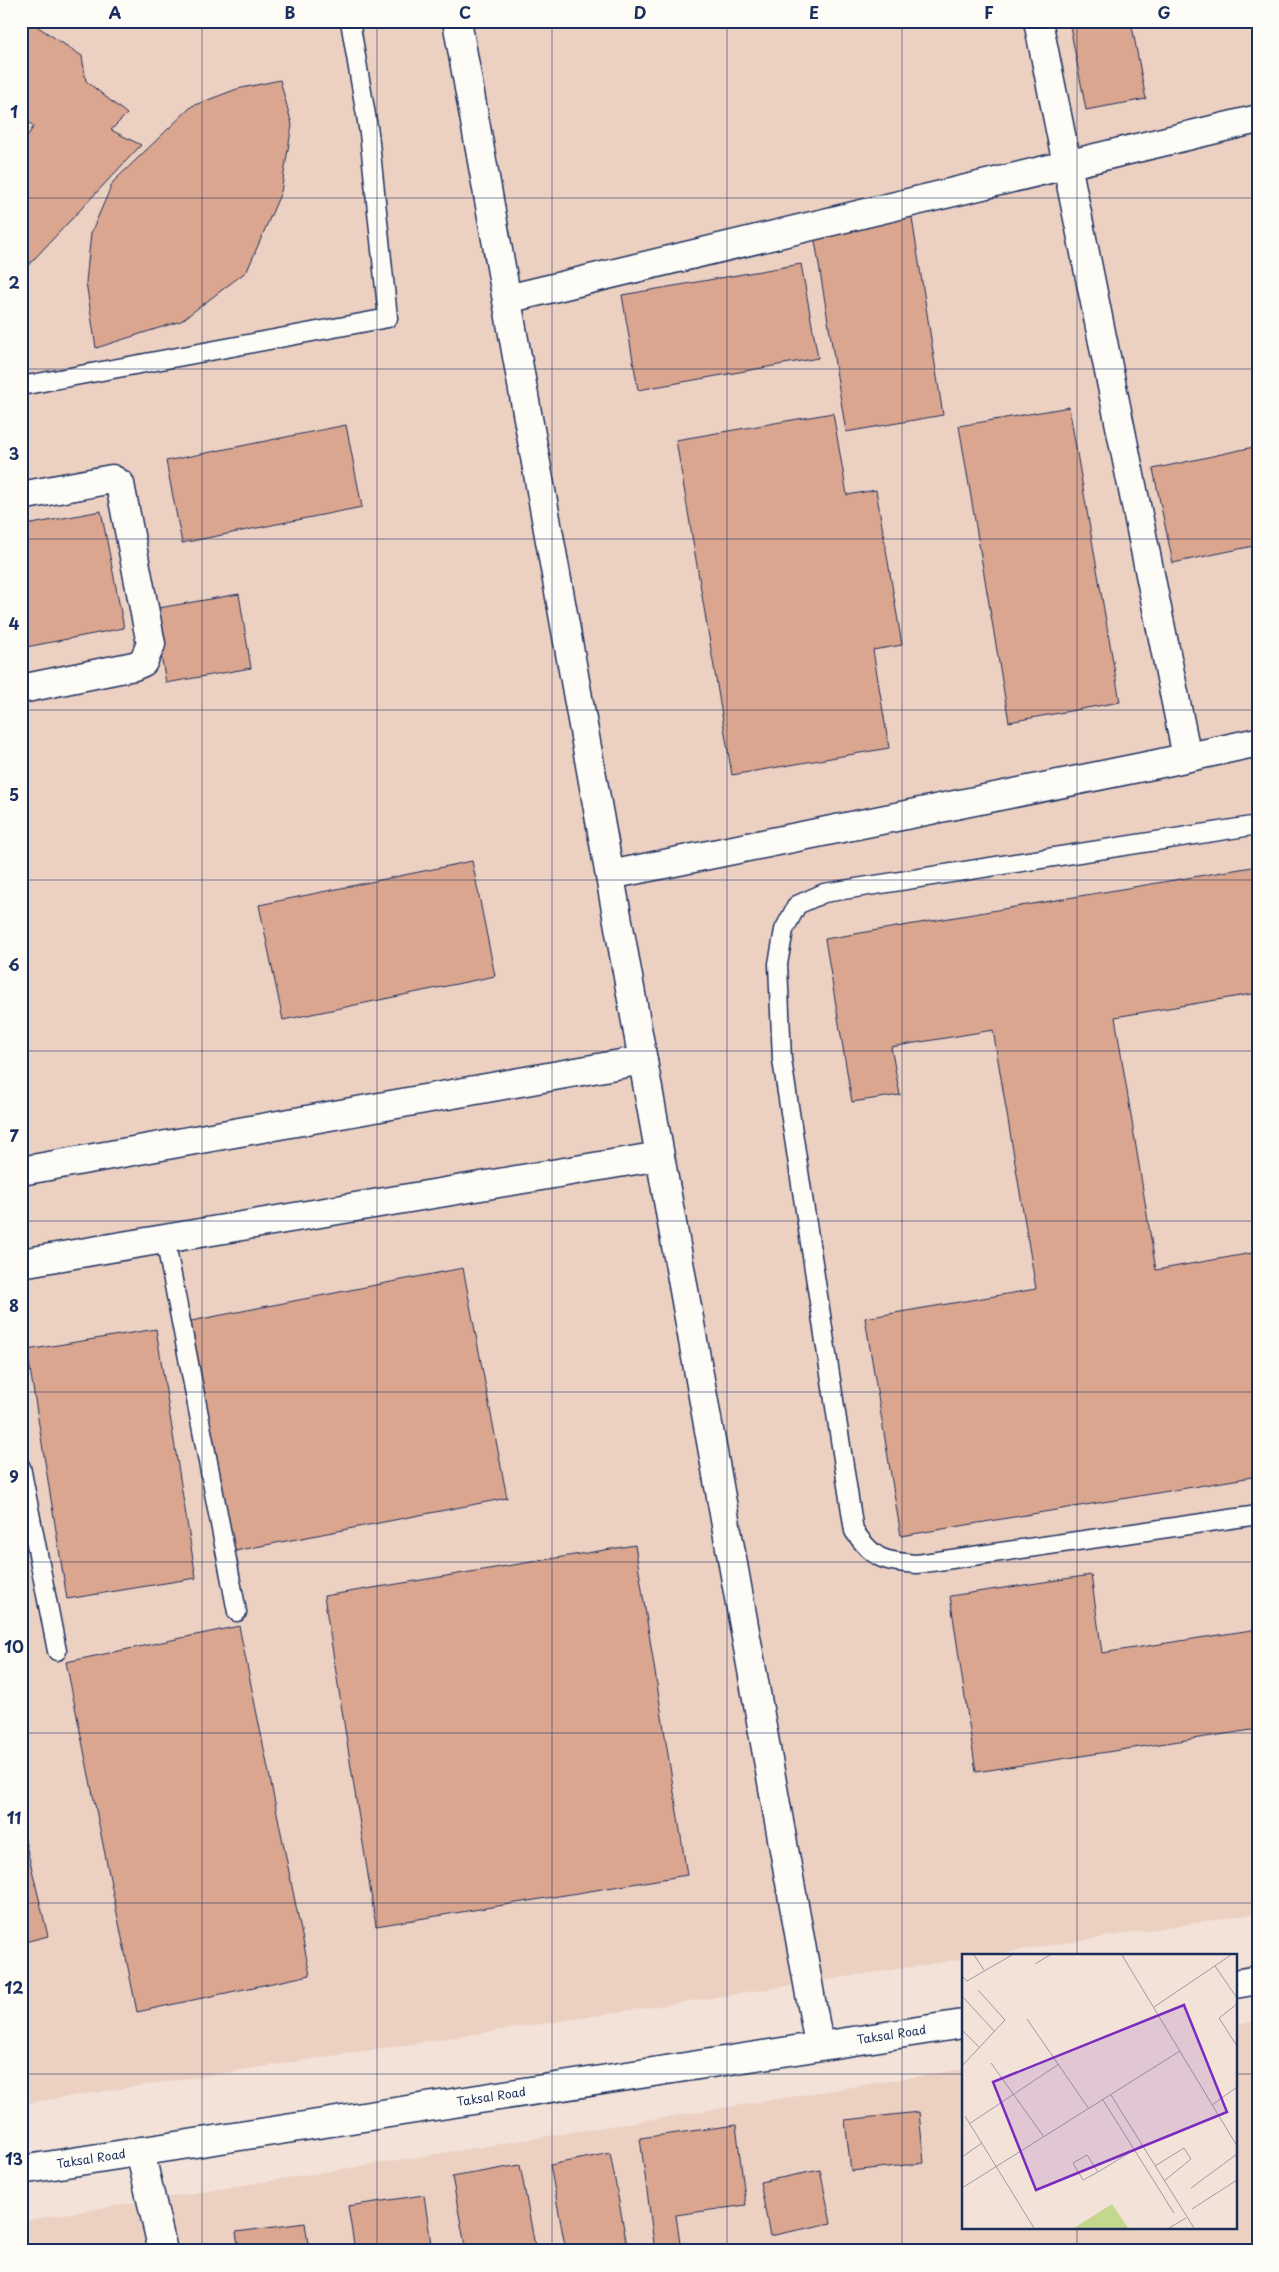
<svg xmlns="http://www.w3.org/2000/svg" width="1279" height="2272" viewBox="0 0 1279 2272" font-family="'Playpen Sans',sans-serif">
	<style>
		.built { fill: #ecd0c2 }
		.building { fill: #dba68f; stroke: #1b2f5e }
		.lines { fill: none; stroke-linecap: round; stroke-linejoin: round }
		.lane-casing { stroke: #1b2f5e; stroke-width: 21 }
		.street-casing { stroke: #1b2f5e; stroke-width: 31 }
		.secondary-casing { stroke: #1b2f5e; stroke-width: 31 }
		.lane { stroke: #fdfcf7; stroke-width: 18 }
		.street { stroke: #fdfcf7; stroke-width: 28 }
		.secondary { stroke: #fdfcf7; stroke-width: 28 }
		.grid { fill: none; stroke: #1b2f5e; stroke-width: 1; stroke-opacity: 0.55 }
		.labels { text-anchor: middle; stroke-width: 4.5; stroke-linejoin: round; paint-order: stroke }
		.street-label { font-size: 12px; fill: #1b2f5e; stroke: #fdfcf7 }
		.inset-road { fill: none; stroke: #9d9aa7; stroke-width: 1 }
		.view { fill: #7b2cbf; fill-opacity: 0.15; stroke: #7b2cbf; stroke-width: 2.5 }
		.inset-edge { fill: none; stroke: #1b2f5e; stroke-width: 2.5 }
		.neatline { fill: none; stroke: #1b2f5e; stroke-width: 2 }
		.grid-label { font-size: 16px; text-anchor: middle; font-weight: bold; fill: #1b2f5e }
	</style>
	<rect width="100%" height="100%" fill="#f3e2d8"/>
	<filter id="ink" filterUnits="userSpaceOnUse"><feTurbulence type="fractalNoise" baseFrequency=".02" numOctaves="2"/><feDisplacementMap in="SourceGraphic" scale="10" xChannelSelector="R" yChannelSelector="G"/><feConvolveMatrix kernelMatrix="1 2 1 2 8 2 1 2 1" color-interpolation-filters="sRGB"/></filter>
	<g filter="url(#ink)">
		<g class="built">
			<path d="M21 21H1258V1913L982 1956H963V1959L21 2104Z"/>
			<path d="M1258 2021V2251H21V2221L963 2069V2228H1235V2025Z"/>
		</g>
		<g class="building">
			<path d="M21 21H29L82 56 86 81 127 114 111 130 141 145 21 273V146L34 126 21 118Z"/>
			<path d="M1069 21H1131L1146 99 1086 110Z"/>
			<path d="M280 80 292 125 281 192 247 271 181 321 96 348 86 282 91 233 113 182 192 106 237 89Z"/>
			<path d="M911 212 943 415 846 432 813 228Z"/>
			<path d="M801 264 818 358 638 390 622 295Z"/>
			<path d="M1069 407 1120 702 1009 722 959 426Z"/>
			<path d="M833 413 847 495 876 490 902 645 873 650 889 748 732 775 676 440Z"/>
			<path d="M346 425 362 507 182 543 166 461Z"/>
			<path d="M1258 446V545L1173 563 1153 469Z"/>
			<path d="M101 511 124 628 21 648V526Z"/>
			<path d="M239 594 251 668 166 683 153 609Z"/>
			<path d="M472 861 495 976 283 1020 259 905Z"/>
			<path d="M1258 866V993L1115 1017 1156 1270 1258 1252V1476L901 1536 865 1318 1036 1289 993 1030 891 1047 900 1095 852 1102 825 939Z"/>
			<path d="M463 1268 507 1498 230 1552 186 1322Z"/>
			<path d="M156 1329 196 1578 67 1599 27 1350Z"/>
			<path d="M635 1545 687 1875 376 1926 324 1596Z"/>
			<path d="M1091 1575 1102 1653 1258 1629V1729L976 1772 950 1596Z"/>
			<path d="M239 1626 310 1975 137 2012 66 1662Z"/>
			<path d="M21 1824 48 1936 21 1943Z"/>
			<path d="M919 2112 924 2163 851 2171 845 2120Z"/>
			<path d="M736 2125 746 2205 676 2215 681 2251H655L640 2138Z"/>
			<path d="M610 2153 628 2251H566L550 2165Z"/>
			<path d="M520 2165 536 2251H466L452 2177Z"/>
			<path d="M820 2170 831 2223 770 2236 760 2182Z"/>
			<path d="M424 2195 432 2251H355L348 2206Z"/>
			<path d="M305 2223 309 2251H239L236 2232Z"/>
		</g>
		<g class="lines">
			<defs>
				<g id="lane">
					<path d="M21 386 388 318 369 133 350 21"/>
					<path d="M1258 825 824 893 797 905 784 930 778 964 782 1060 854 1531C875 1560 882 1561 917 1564L1258 1515"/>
					<path d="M165 1239 237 1612"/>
					<path d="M21 1467 57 1651"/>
				</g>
				<g id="street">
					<path d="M457 21 819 2045"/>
					<path d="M1038 21 1187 757"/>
					<path d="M507 299 1258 119"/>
					<path d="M21 496 112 479 120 484 151 644 143 662 134 666 21 689"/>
					<path d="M610 875 1157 764 1258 742"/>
					<path d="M21 1171 643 1060"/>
					<path d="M21 1263 660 1156"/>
					<path d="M140 2151 163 2251"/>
				</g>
				<g id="secondary">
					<path d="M1235 1984 1258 1980"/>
					<path id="s1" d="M21 2170 963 2024"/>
				</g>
			</defs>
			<use href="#lane" class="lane-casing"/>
			<use href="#street" class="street-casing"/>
			<use href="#secondary" class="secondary-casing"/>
			<use href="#lane" class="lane"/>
			<use href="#street" class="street"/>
			<use href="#secondary" class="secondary"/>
		</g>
	</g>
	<path class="grid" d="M202 21V2251M377 21V2251M552 21V2251M727 21V2251M902 21V2251M1077 21V1956M21 198H1258M21 369H1258M21 539H1258M21 710H1258M21 880H1258M21 1051H1258M21 1221H1258M21 1392H1258M21 1562H1258M21 1733H1258M21 1903H1258M21 2074H963M1235 2074H1258M1077 2228V2251"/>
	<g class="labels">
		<g class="street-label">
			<text dy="4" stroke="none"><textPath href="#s1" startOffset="881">Taksal Road</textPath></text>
			<text dy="4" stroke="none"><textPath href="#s1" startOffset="476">Taksal Road</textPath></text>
			<text dy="4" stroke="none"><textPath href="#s1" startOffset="71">Taksal Road</textPath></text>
		</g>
	</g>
	<g transform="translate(962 1954)">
		<rect width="275" height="275" fill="#f3e2d8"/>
		<path d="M150 250 166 274H112Z" fill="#c4d88d"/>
		<path class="inset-road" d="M12 1 22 16M160 1 275 192M73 10 88 1M253 12 275 44M0 22 5 27 50 1M0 42 33 78M275 50 257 64 275 92M192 53 269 1M65 65 127 155M0 76 18 94M29 109 82 183M0 112 43 66 16 36M149 141 232 274M141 146 212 259M250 151 275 133M3 162 72 274M7 170 97 110M0 203 20 189M193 212 222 194 229 205 202 227M136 218 121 226 111 209 125 201 136 218 180 191M0 234 218 97M229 234 275 200M230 255 275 226M207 274 224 264"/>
		<path class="view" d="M222 51 265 158 74 236 31 128Z"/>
		<rect width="275" height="275" class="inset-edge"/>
	</g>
	<rect width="1279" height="2272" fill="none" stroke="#fdfcf7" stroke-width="55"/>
	<rect x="28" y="28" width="1224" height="2216" class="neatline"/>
	<g class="grid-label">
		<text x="115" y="19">A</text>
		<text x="290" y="19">B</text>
		<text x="465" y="19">C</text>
		<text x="640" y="19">D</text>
		<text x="814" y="19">E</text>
		<text x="989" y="19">F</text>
		<text x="1164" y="19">G</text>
		<text x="14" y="118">1</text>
		<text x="14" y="289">2</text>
		<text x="14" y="460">3</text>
		<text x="14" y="630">4</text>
		<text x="14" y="801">5</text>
		<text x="14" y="971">6</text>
		<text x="14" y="1142">7</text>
		<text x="14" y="1312">8</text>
		<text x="14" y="1483">9</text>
		<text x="14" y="1653">10</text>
		<text x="14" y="1824">11</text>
		<text x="14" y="1994">12</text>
		<text x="14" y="2165">13</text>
	</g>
</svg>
